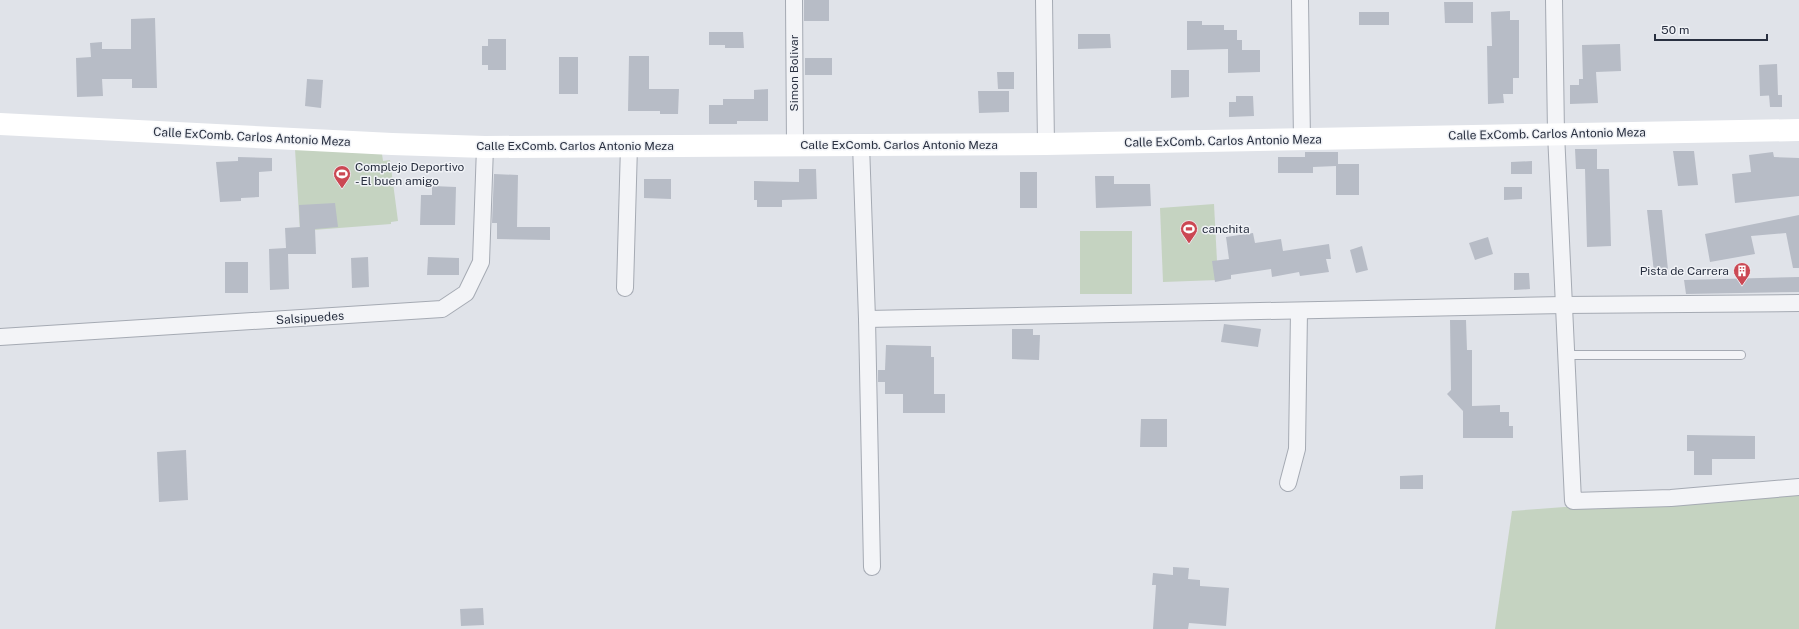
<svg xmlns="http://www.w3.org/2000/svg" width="1799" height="629" viewBox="0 0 1799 629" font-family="'Public Sans',sans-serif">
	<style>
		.green { fill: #c5d3c1 }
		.building { fill: #b7bcc6 }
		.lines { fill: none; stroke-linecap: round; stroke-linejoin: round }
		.lane-casing { stroke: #a5aab3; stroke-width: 10 }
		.street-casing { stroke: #a5aab3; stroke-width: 18 }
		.lane { stroke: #f3f4f7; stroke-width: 8 }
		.street { stroke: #f3f4f7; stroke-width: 16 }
		.secondary { stroke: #fff; stroke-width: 22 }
		.labels { text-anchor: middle; stroke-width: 3; stroke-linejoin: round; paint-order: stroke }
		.street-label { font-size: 12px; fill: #293040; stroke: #f0f2f6 }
		.poi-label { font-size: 12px; fill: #293040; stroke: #f0f2f6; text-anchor: start }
	</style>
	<rect width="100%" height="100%" fill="#e0e3e9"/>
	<g class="green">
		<path d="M295 149 382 154 383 161 390 160 398 221 391 222V224L300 231Z"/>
		<path d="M1214 204 1218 280 1163 282 1160 208Z"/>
		<rect x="1080" y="231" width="52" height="63"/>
		<path d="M1799 489V629H1495L1512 511Z"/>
	</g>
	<g class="building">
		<rect x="804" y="0" width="25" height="21"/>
		<path d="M1444 2H1473V23H1445Z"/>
		<path d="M1510 11V20H1519V78H1513V94H1503L1504 103 1488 104 1487 46H1492L1491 12Z"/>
		<rect x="1359" y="12" width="30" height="13"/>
		<path d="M155 18 157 88H132V79H102L103 96 77 97 76 58 91 57 90 43 102 42V49H131V19Z"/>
		<path d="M1187 21H1202V25H1224V30H1237V40H1242V50H1260V72L1228 73V49L1187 50Z"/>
		<path d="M709 32H743L744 48H725V45H709Z"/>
		<path d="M1078 34H1110L1111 48 1078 49Z"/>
		<path d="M488 39H506V70H488V65H482V46H488Z"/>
		<path d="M1620 44 1621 71 1596 72 1598 103 1570 104V85H1579V79H1583L1582 45Z"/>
		<path d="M629 56H649V89H679L678 114H660V111H628Z"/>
		<rect x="559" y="57" width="19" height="37"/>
		<rect x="805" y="58" width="27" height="17"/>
		<path d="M1777 64 1778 95 1760 96 1759 65Z"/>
		<path d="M1171 70H1189V97L1171 98Z"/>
		<path d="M997 72H1014V89H998Z"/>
		<path d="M307 79 323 80 321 108 305 106Z"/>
		<path d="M768 89V121H737V124H709V105H723V99H754V90Z"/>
		<path d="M978 91H1009V112L979 113Z"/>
		<path d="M1769 95H1782V107H1770Z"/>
		<path d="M1236 96H1253L1254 116 1229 117V102H1236Z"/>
		<path d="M1575 149H1597V169H1609L1611 246 1587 247 1585 169H1576Z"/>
		<path d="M1673 151H1694L1698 185 1678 186Z"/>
		<path d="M1305 152H1338V164H1359V195H1336V166L1313 167V173H1278V157H1305Z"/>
		<path d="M1773 152 1774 157 1799 158V196L1735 203 1732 174 1751 172 1749 155Z"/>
		<path d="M238 157 272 158V171L259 172V197L241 198V201L220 202 216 162 238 161Z"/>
		<path d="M1532 161V174H1511V162Z"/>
		<path d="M799 169H816L817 199 782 200V207H757V200H754V181L799 182Z"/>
		<rect x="1020" y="172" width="17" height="36"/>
		<path d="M494 174 518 175 517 227H550V240L497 239V223H492Z"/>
		<path d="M1095 176H1114V184H1150L1151 206 1096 208Z"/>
		<path d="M644 179H671V199L644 198Z"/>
		<path d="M432 186 456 187 455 225H420L421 195H432Z"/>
		<path d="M1504 187H1522V199L1504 200Z"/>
		<path d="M335 203 338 227 315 229 316 254H288L289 289 270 290 269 249 286 248 285 228 300 227 299 205Z"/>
		<path d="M1647 210H1662L1668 270 1654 272Z"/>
		<path d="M1799 215V268H1793L1786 233 1751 236 1755 254 1710 262 1705 234Z"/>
		<path d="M1253 233 1255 243 1281 239 1283 251 1329 244 1331 259H1326L1329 272 1300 276 1299 272 1272 277 1271 269 1231 275V279L1215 282 1212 261 1229 259 1226 237Z"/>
		<path d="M1488 237 1493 254 1475 260 1469 243Z"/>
		<path d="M1362 246 1368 270 1356 273 1350 250Z"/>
		<path d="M368 257 369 287 352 288 351 258Z"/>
		<path d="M428 257 459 258V275H427Z"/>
		<rect x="225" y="262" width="23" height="31"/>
		<path d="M1514 273H1529L1530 289 1514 290Z"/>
		<path d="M1799 277V292L1686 294 1684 280Z"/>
		<path d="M1450 320H1466L1467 350H1472V406L1500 405V412H1509V426H1513V438H1463V411L1447 394 1451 390Z"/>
		<path d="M1224 324 1261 329 1258 347 1221 342Z"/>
		<path d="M1012 329H1033V335H1040L1039 360 1012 359Z"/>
		<path d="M886 345 931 346V357H934V394H945V413H903V394H885V382H878V370H885Z"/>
		<path d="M1141 419H1167V447H1140Z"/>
		<path d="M1687 435 1755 436V459H1712V475H1694V451H1687Z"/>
		<path d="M186 450 188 500 159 502 157 452Z"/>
		<path d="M1423 475V489H1400V476Z"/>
		<path d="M1173 567 1189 568 1188 579 1200 580V586L1229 588 1226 626 1189 623 1188 629H1153L1156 585H1152L1153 573 1173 575Z"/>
		<path d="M483 608 484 625 461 626 460 609Z"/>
	</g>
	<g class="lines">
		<defs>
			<path id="lane" d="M1566 355H1741"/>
			<g id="street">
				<path d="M794 0 795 145"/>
				<path d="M1044 0 1046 144"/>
				<path d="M1300 0 1302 140"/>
				<path d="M1554 0 1556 133 1573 501 1671 498 1799 487"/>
				<path d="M861 144 867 319 872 567"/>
				<path d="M625 288 629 146"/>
				<path d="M867 319 1564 305 1799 303"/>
				<path d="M0 337 442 309 466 293 481 262 485 147"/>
				<path d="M1288 483 1297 449 1299 311"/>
			</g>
		</defs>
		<use href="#lane" class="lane-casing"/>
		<use href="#street" class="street-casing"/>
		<use href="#lane" class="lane"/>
		<use href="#street" class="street"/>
		<path class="secondary" d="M0 124 392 144 485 147 1046 144 1799 130"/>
	</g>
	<defs>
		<symbol id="stadium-pin" viewBox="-11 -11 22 30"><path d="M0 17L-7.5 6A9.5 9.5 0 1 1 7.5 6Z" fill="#cb4853" stroke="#f0f2f6"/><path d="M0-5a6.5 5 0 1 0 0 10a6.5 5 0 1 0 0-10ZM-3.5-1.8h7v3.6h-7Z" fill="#fff"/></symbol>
		<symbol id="building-pin" viewBox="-11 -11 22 30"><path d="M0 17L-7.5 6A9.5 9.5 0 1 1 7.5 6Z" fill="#cb4853" stroke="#f0f2f6"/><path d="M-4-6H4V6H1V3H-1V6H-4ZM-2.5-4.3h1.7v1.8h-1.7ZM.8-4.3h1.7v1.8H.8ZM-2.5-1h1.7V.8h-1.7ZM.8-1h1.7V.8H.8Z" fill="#fff"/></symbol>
	</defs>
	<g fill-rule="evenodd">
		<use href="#stadium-pin" x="332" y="164" width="20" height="27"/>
		<use href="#stadium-pin" x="1179" y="219" width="20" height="27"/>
		<use href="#building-pin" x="1732" y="261" width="20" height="27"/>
	</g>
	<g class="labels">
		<g class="street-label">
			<text transform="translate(794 73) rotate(-90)" y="4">Simon Bolivar</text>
			<text transform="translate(1547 134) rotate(-1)" y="4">Calle ExComb. Carlos Antonio Meza</text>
			<text transform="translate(252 137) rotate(3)" y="4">Calle ExComb. Carlos Antonio Meza</text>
			<text transform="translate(1223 141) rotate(-1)" y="4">Calle ExComb. Carlos Antonio Meza</text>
			<text x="899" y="149">Calle ExComb. Carlos Antonio Meza</text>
			<text x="575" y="150">Calle ExComb. Carlos Antonio Meza</text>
			<text transform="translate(310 318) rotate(-4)" y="4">Salsipuedes</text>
		</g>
		<g class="poi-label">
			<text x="355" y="171">Complejo Deportivo<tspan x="355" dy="14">- El buen amigo</tspan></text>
			<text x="1202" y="233">canchita</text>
			<text x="1729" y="275" text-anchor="end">Pista de Carrera</text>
		</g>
	</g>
	<path d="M1655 34v6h112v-6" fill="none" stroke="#293040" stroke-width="2"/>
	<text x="1661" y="34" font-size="12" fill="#293040" stroke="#f0f2f6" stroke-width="3" paint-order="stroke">50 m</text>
</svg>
